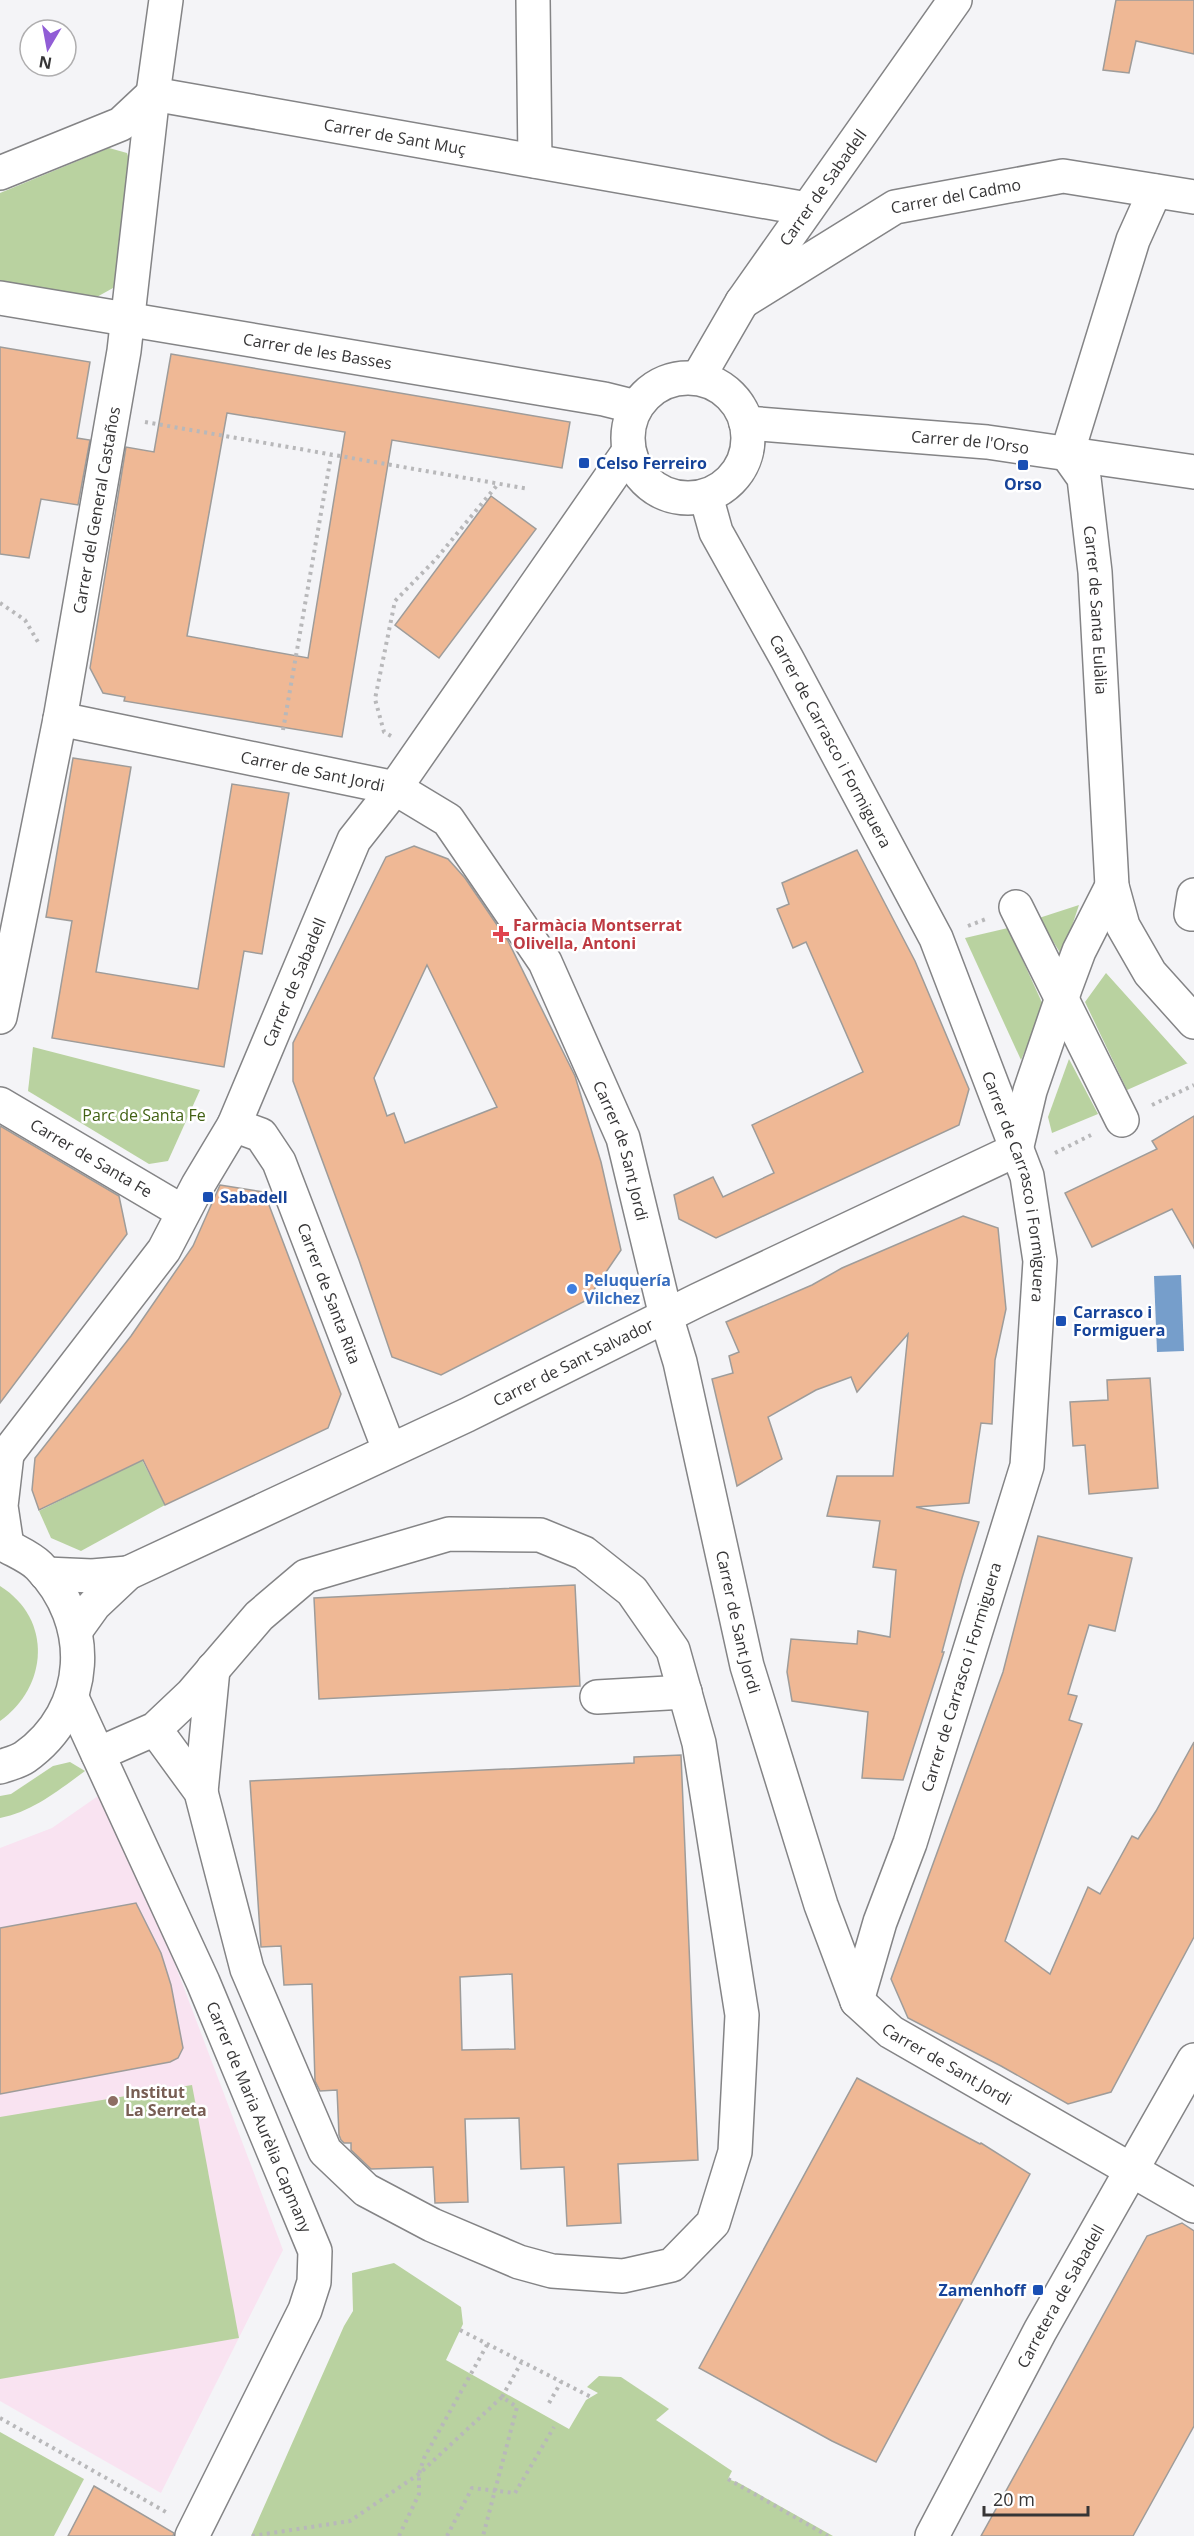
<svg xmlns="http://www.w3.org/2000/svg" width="1194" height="2536" viewBox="0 0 1194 2536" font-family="'Open Sans',sans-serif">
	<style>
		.education { fill: #f9e3f1 }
		.green { fill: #b9d2a0 }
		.water { fill: #769ecb }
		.building { fill: #efb895; stroke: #9e9c9a; stroke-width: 1.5; fill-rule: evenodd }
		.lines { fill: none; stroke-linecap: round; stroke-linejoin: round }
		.minor-casing { stroke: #848486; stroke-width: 36 }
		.path { stroke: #b8b8ba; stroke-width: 4; stroke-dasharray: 3 4.5; stroke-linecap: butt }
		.minor { stroke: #fff; stroke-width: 33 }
		.transit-dot { fill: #1a4fb4; stroke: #fff; stroke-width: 2 }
		.health-dot { fill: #e0444e; stroke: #fff; stroke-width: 2 }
		.shop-dot { fill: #3f7fe0; stroke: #fff; stroke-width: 2 }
		.education-dot { fill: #8d6e63; stroke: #fff; stroke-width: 2 }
		.labels { text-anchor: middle; stroke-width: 5; stroke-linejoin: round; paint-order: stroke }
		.street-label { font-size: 16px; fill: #363536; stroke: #fff }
		.transit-label { font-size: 16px; font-weight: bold; fill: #164399; stroke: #fff; text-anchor: start }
		.health-label { font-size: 16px; font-weight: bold; fill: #be3a42; stroke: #fff; text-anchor: start }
		.park-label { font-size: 16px; fill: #416113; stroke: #fff }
		.shop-label { font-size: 16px; font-weight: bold; fill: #366cbe; stroke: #fff; text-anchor: start }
		.education-label { font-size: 16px; font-weight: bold; fill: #785e54; stroke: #fff; text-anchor: start }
	</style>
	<rect width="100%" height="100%" fill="#f4f4f7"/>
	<path class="education" d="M98 1796 170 1951 283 2250 161 2493 0 2401V1848L52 1828Z"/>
	<g class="green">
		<path d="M109 148 127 153 132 167 120 276 113 288 86 303 0 286V193Z"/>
		<path d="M1079 905 1062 956 1039 918Z"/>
		<path d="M1008 928 1044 1007 1021 1060 965 938Z"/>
		<path d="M1106 973 1187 1063H1188L1127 1090 1085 1002Z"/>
		<path d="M33 1047 200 1090 168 1161 149 1164 28 1091Z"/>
		<path d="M1069 1059 1098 1114 1052 1133 1048 1117Z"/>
		<path d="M142 1460 165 1505 81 1551 51 1538 39 1511Z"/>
		<path d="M0 1586C53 1619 48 1687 0 1721Z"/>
		<path d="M70 1762 85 1771C59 1790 32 1812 0 1818V1796L11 1794 53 1766Z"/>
		<path d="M192 2085 239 2338 0 2379V2117Z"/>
		<path d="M394 2263 461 2307 463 2324 446 2360 569 2429 586 2400 598 2393 587 2387 599 2376 621 2377 669 2409 656 2420 732 2471 728 2479 739 2483 833 2536H251L344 2326 353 2311 352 2273Z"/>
		<path d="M0 2432 84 2479 54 2536H0Z"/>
	</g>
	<path class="water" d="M1181 1275 1184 1351 1157 1352 1154 1276Z"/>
	<g class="building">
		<path d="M1116 0H1194V54L1136 41 1129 73 1103 70Z"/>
		<path d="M0 347 90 362 77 438 90 440 78 505 41 499 29 558 0 554Z"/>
		<path d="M171 354 570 422 562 468 392 440 342 737 124 701 125 697 103 693 90 668 126 447 154 452ZM227 413 345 432 308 658 187 636Z"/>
		<path d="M491 496 536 529 439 658 395 625Z"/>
		<path d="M73 758 131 767 96 972 198 989 232 784 289 793 262 954 244 951 224 1067 52 1038 72 921 46 917Z"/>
		<path d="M414 846 448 859 465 878 508 941 575 1076 601 1162 621 1250 587 1300 441 1375 392 1357 359 1260 293 1081V1043L386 857ZM427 965 497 1107 405 1143 394 1113 387 1116 374 1078Z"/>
		<path d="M857 850 915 961 969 1089 959 1125 716 1238 679 1219 674 1195 713 1177 723 1197 774 1173 752 1125 863 1072 806 942 793 948 777 909 789 904 782 883Z"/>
		<path d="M1194 1116V1248L1172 1209 1092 1247 1065 1193 1157 1149 1152 1141Z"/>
		<path d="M0 1126 119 1196 127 1234 0 1403Z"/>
		<path d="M220 1185 264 1192 341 1394 328 1428 165 1505 143 1460 39 1510 32 1490 35 1458 131 1336 193 1246Z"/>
		<path d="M963 1216 998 1228 1006 1309 995 1360 992 1424 981 1423 969 1503 916 1507 979 1522 962 1578 942 1652H944L903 1780 862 1778 868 1712 792 1701 787 1672 791 1639 857 1644 858 1631 890 1637 896 1570 873 1567 880 1521 827 1516 837 1476H893L908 1334 857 1392 851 1377 816 1390 768 1417 782 1459 737 1486 712 1379 733 1373 729 1356 739 1352 726 1322 812 1285 842 1268Z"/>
		<path d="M1150 1378 1158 1488 1089 1494 1085 1445 1073 1446 1070 1402 1108 1400 1107 1380Z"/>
		<path d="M1038 1536 1132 1558 1115 1631 1089 1625 1068 1694 1077 1696 1069 1720 1082 1724 1005 1941 1050 1974 1088 1887 1100 1894 1132 1836 1138 1839 1156 1811 1194 1742V1937L1111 2092 1068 2104 1001 2066 908 2018 891 1979 1003 1672Z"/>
		<path d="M575 1585 580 1686 319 1699 314 1598Z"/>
		<path d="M681 1755 698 2160 618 2164 621 2223 567 2226 564 2167 521 2169 519 2118 465 2119 468 2202 435 2203 433 2167 371 2169 351 2150V2143H344L341 2140 339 2135 337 2090 320 2091 315 2081 312 1984 284 1985 281 1946 261 1947 250 1781 634 1763V1757ZM512 1974 515 2049 462 2050 460 1977Z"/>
		<path d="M136 1903 161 1953 171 1985 183 2048 178 2058 170 2062 0 2094V1928Z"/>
		<path d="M857 2078 980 2144 981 2143 1030 2174 876 2462 832 2441 699 2368Z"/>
		<path d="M1182 2223 1194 2231V2426L1133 2536H981L1147 2236Z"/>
		<path d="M94 2486 174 2533 173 2536H68Z"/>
	</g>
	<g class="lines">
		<defs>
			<g id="minor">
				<path d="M533 0 535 161"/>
				<path id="s1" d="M0 173 121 124 153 94 807 209"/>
				<path id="s2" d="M0 298 604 399 636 407"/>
				<path id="s3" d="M742 302 895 207 1063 176 1194 197"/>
				<circle cx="688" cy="438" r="60"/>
				<path id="s4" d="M698 378 742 302 955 0"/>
				<path id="s5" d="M746 423 987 442 1194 472"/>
				<path id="s6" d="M1067 454 1084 478 1095 572 1112 886 1123 926 1150 973 1194 1022"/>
				<path d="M1067 454 1133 240 1155 191"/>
				<path id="s7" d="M706 496 716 532 787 659 936 938 1027 1176 1040 1261 1027 1466 910 1843 880 1922 857 2001"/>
				<path id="s8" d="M60 719 395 788 448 820 545 962 623 1138 666 1316 680 1362 747 1666 821 1905 857 2001 891 2032 1194 2206"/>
				<path d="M1194 895 1191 914H1194"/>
				<path d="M1016 907 1122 1120"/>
				<path id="s9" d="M0 1017 60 719 124 351 153 94 166 0"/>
				<path id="s10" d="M0 1104 183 1212"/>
				<path id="s11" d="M234 1125 261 1135 279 1162 389 1449"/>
				<path d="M1016 1150 1030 1091 1066 986 1079 951 1112 886"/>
				<path id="s12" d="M0 1463 164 1250 198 1185 234 1125 354 840 395 788 629 451"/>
				<path d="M0 1542C12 1550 29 1556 39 1566 94 1622 91 1710 25 1757 18 1762 8 1764 0 1767"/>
				<path d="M7 1546 1 1506 7 1454"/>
				<path d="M46 1574 92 1576 128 1573"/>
				<path id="s13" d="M76 1630 94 1605 128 1573 467 1415 698 1300 1016 1150"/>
				<path d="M597 1697 685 1692"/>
				<path id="s14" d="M72 1698 203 1982 315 2251 314 2282 305 2310 192 2536"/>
				<path d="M98 1754 155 1729 192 1694 259 1616 306 1576 449 1534 540 1535 584 1553 632 1591 673 1650 699 1743 742 2015 735 2152 713 2223 672 2265 623 2276 552 2271 519 2262 432 2225 366 2190 325 2151 247 1969 201 1792 155 1729"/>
				<path d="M201 1792 213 1669"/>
				<path id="s15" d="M932 2536 1040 2331 1194 2060"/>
			</g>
		</defs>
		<use href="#minor" class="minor-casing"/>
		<g class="path">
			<path d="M145 422 529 489"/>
			<path d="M0 603 25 620 38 642"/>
			<path d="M283 730 331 456"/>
			<path d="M391 736 384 732 375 699 395 601 436 559 498 484"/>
			<path d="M968 926 986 919"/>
			<path d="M1152 1105 1194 1085"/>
			<path d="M1055 1153 1091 1135"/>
			<path d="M460 2330 591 2397"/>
			<path d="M502 2397 521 2363"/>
			<path d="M549 2403 561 2382"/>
			<path d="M0 2418 166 2512"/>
			<path d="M728 2479 828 2536"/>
			<path d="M252 2536 350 2521 419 2474 502 2397 517 2407 483 2536"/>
			<path d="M399 2536 419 2494V2474L424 2458 487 2345"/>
			<path d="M447 2536 472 2488 515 2493 554 2427"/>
		</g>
		<use href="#minor" class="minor"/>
	</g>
	<g class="transit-dot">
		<rect x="578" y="457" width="12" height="12" rx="3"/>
		<rect x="1017" y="459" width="12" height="12" rx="3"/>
		<rect x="202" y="1191" width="12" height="12" rx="3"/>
		<rect x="1055" y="1315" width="12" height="12" rx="3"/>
		<rect x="1032" y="2284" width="12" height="12" rx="3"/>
	</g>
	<path class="health-dot" d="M498 925h6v6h6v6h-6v6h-6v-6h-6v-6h6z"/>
	<circle class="shop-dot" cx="572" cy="1289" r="6"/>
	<circle class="education-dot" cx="113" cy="2101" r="6"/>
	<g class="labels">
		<g class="street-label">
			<text dy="6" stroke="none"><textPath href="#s1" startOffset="420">Carrer de Sant Muç</textPath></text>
			<text dy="6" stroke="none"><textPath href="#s4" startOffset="228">Carrer de Sabadell</textPath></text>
			<text dy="6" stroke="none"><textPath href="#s3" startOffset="242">Carrer del Cadmo</textPath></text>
			<text dy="6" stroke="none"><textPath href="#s2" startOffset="322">Carrer de les Basses</textPath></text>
			<text dy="6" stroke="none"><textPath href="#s5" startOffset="225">Carrer de l'Orso</textPath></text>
			<text dy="6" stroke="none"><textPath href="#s9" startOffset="516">Carrer del General Castaños</textPath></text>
			<text dy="6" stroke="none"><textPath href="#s6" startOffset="162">Carrer de Santa Eulàlia</textPath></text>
			<text dy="6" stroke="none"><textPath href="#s7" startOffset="276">Carrer de Carrasco i Formiguera</textPath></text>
			<text dy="6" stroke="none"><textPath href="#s8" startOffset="258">Carrer de Sant Jordi</textPath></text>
			<text dy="6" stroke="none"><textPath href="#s12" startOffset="567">Carrer de Sabadell</textPath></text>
			<text dy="6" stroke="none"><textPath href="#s8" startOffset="780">Carrer de Sant Jordi</textPath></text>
			<text dy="6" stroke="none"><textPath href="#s10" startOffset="106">Carrer de Santa Fe</textPath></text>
			<text dy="6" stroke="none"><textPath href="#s7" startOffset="762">Carrer de Carrasco i Formiguera</textPath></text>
			<text dy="6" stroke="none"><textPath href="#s11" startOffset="202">Carrer de Santa Rita</textPath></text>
			<text dy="6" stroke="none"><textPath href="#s13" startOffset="570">Carrer de Sant Salvador</textPath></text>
			<text dy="6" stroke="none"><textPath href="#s8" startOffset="1266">Carrer de Sant Jordi</textPath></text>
			<text transform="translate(961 1677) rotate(-73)" y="6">Carrer de Carrasco i Formiguera</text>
			<text dy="6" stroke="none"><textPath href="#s8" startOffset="1774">Carrer de Sant Jordi</textPath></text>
			<text dy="6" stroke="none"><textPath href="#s14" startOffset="459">Carrer de Maria Aurèlia Capmany</textPath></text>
			<text dy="6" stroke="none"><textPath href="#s15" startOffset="272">Carretera de Sabadell</textPath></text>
		</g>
		<g class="transit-label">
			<text x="596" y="469">Celso Ferreiro</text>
			<text x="1023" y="490" text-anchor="middle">Orso</text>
			<text x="220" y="1203">Sabadell</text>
			<text x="1073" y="1318">Carrasco i<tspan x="1073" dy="18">Formiguera</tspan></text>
			<text x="1026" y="2296" text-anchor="end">Zamenhoff</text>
		</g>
		<g class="health-label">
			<text x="513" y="931">Farmàcia Montserrat<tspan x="513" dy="18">Olivella, Antoni</tspan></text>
		</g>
		<g class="park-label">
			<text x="144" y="1121">Parc de Santa Fe</text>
		</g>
		<g class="shop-label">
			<text x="584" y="1286">Peluquería<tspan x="584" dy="18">Vilchez</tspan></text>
		</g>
		<g class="education-label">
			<text x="125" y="2098">Institut<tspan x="125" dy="18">La Serreta</tspan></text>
		</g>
	</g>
	<g transform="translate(48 48) rotate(190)"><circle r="28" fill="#ffffff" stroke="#afaeaf" stroke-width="1.5"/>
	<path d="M0-4.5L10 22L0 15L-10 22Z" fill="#915dd6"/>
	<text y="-9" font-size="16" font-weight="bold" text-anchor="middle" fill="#363536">N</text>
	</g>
	<path d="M984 2506v9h104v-9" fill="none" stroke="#363536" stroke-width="3"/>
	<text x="993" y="2506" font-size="18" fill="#363536" stroke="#ffffff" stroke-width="4.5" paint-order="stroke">20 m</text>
</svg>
